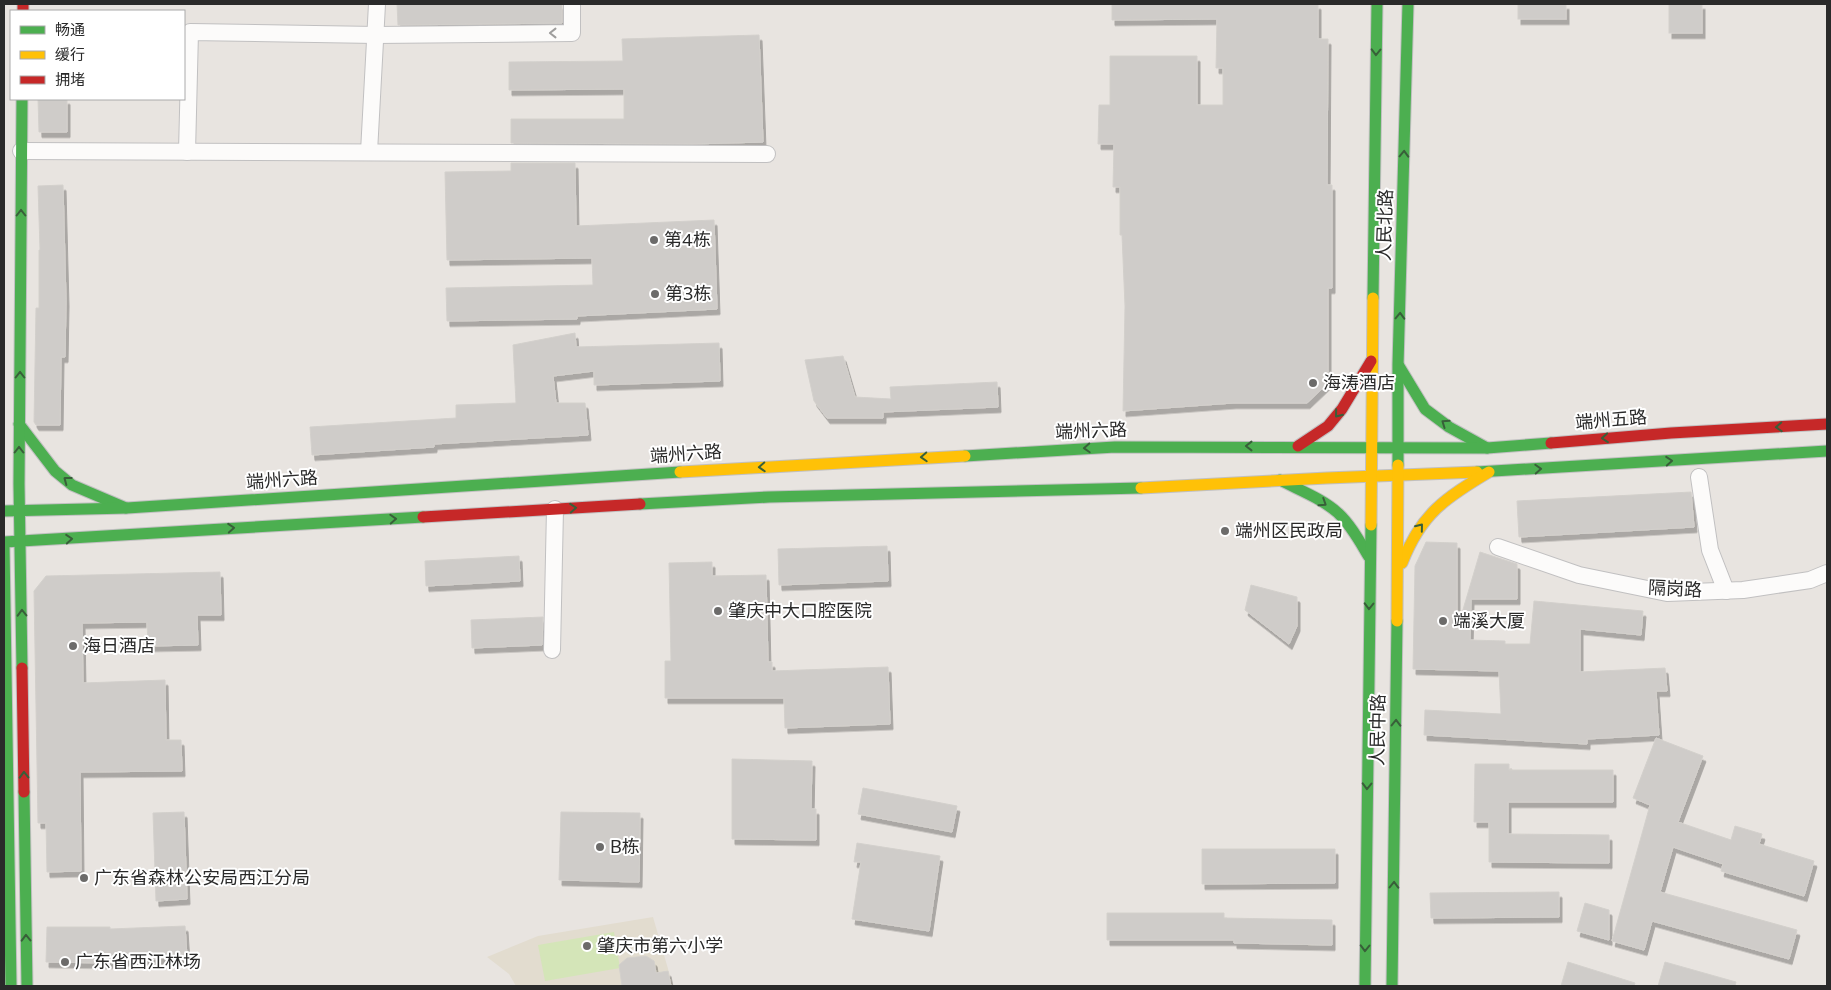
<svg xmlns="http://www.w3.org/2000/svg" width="1831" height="990" viewBox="0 0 1831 990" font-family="Commissioner,'Noto Sans SC',sans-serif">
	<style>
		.education { fill: #e2dccf }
		.pitch { fill: #d4e5b8 }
		.building { fill: #cfccc9; stroke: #d3d0cc; filter: url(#shadow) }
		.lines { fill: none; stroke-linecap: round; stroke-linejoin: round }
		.street-casing { stroke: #c1c0c1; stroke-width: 18 }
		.fast-casing { stroke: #c1c0c1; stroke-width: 13 }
		.slow-casing { stroke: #c1c0c1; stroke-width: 13 }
		.jam-casing { stroke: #c1c0c1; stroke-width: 13 }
		.street { stroke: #fcfbfa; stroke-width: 16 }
		.fast { stroke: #4caf50; stroke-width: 11 }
		.slow { stroke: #ffc107; stroke-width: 11 }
		.jam { stroke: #c62828; stroke-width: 11 }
		.oneway { stroke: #9e9d9c }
		.oneway2 { stroke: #385f39 }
		.poi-dot { fill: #6c6b6a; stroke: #fff; stroke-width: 2 }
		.labels { text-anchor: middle; stroke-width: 4; stroke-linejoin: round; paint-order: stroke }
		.street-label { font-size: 18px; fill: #2a2a2a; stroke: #fff }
		.poi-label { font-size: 18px; fill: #2a2a2a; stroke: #fff; text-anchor: start }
	</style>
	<defs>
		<filter id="shadow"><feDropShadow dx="3" dy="5.5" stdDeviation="0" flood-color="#0004"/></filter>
	</defs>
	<rect width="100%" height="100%" fill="#e8e4e0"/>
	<path class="education" d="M653 917 673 986H516L509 974 487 957 538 936Z"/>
	<path class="pitch" d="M614 932 620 968 545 981 538 945Z"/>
	<g class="building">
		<path d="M397 4H562V23L398 25Z"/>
		<path d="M1112 4H1318V39H1328L1327 185H1332V288H1328V383L1307 403H1233L1123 411 1125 306 1122 235H1120V187H1113L1114 144H1098L1099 105H1110V56H1197V105H1223V68H1216L1217 19 1112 20Z"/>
		<rect x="1518" y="4" width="48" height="15"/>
		<rect x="1669" y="4" width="33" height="29"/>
		<path d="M759 35 763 142 692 144 511 143V119H624V89L509 90V62L623 61 622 39Z"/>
		<path d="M38 99H67V132H39Z"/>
		<path d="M511 163H575L576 226 714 220 717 309 577 316V319L447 321 446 288 593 285 592 258 447 260 445 172 511 171Z"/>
		<path d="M63 185 66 301 65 357H61L60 425H36L34 422 36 308H39V250H40L38 186Z"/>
		<path d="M575 333 576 347 719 343 720 381 594 385V371L553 376 556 403H585L588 435 434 444V447L312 455 310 427 456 418V405L516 403 513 345Z"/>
		<path d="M843 356 855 397 891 399 890 387 997 382 998 407 883 412V418H827L814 401 805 360Z"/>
		<path d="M1691 492 1694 527 1519 537 1517 501Z"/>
		<path d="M1426 542 1457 543V630L1480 552 1517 564V599H1471L1470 640 1505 641V644H1530L1534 601 1643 611 1641 635 1580 629V672L1665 668 1667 691H1656L1659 735 1587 739V744L1424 735 1425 710 1501 714 1499 671 1413 669 1415 566Z"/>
		<path d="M887 546 888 581 779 585 778 549Z"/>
		<path d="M519 556 520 581 426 586 425 561Z"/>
		<path d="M712 562V576L766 575 768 662H772V671L888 667 890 724 785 728 784 698H665V661H671L669 563Z"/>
		<path d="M220 572 221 615H197L198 645 148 646 147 622 82 623 83 683 165 680 166 740H181L182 771 80 772 81 871 47 872 46 823H38L34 591 46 576Z"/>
		<path d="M1251 585 1297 597V626L1289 644 1245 610Z"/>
		<path d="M543 617 542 645 472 648 471 620Z"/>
		<path d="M1656 738 1703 756 1678 822 1731 840 1735 826 1762 834 1759 844 1814 861 1804 896 1721 871 1723 864 1673 847 1660 892 1797 930 1789 959 1652 921 1644 950 1612 941 1650 805 1633 798Z"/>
		<path d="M732 759 812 761 811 809H816V840L732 839Z"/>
		<path d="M1475 764H1509V770H1613V802H1508V834L1609 835V863L1489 862V822H1474Z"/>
		<path d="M863 788 957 806 952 832 858 814Z"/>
		<path d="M184 812 187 899 156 901 153 813Z"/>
		<path d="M561 812 640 813 639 882 559 880Z"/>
		<path d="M857 843 940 856 929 931 852 919 861 862H854Z"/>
		<path d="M1202 849H1335V883L1202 884Z"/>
		<path d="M1559 892V917L1431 918 1430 893Z"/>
		<path d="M1585 903 1609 910V940L1577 931Z"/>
		<path d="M1107 913H1224V918L1332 920V945L1234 943V940H1107Z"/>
		<path d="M185 926 187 957 110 961V963L46 962 47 927H110V929Z"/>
		<path d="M646 956 654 961 656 973 668 971 671 986H622L619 965 627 958Z"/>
		<path d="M1568 962 1635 983 1634 986H1561Z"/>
		<path d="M1665 962 1736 982 1735 986H1658Z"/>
	</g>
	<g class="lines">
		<defs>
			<g id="street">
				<path d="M21 151 767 154"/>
				<path d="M187 152 190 32 376 35 572 33V4"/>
				<path d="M369 152 377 4"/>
				<path d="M1699 477 1710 550 1726 591"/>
				<path d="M1498 547 1579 575 1667 593 1743 590 1810 580 1827 573"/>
				<path d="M552 650 555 509"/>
			</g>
			<g id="fast">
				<path d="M1373 298 1377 4"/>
				<path d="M1399 366 1425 409 1449 427 1487 448"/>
				<path d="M19 424 55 471 72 485 126 508"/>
				<path d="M965 456 1115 447 1487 448 1551 443"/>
				<path d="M1398 465V365L1408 4"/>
				<path d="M1477 472 1827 451"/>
				<path d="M1280 480C1299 490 1321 498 1338 513 1351 525 1360 542 1369 557"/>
				<path d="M640 504 769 497 1141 488"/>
				<path d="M4 511 127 508 680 472"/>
				<path d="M4 542 423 517"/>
				<path d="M4 546 11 986"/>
				<path d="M22 668 19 484 22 99"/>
				<path d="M24 792 27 986"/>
				<path d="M1365 986 1371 525"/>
				<path d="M1392 986 1397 621"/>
			</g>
			<g id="slow">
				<path d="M680 472 965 456"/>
				<path d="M1141 488 1327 478 1477 472"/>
				<path d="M1371 525 1373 298"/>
				<path d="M1402 563C1421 514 1445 498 1489 472"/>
				<path d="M1397 621 1398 465"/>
			</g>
			<g id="jam">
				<path d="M23 4V11"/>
				<path d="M1551 443 1671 433 1827 424"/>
				<path d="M1298 446 1328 426 1342 409 1371 361"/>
				<path d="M423 517 640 504"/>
				<path d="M22 668 24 792"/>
			</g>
		</defs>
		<use href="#street" class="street-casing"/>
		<use href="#fast" class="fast-casing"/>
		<use href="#slow" class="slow-casing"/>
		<use href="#jam" class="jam-casing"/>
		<use href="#street" class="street"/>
		<use href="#fast" class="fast"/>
		<use href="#slow" class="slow"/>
		<use href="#jam" class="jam"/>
	</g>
	<defs><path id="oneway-chevron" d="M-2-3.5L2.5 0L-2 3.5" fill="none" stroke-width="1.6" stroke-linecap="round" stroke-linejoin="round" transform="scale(1.25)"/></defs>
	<use class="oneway" href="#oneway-chevron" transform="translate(553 33) rotate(180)"/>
	<g class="oneway2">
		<use href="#oneway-chevron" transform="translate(1376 52) rotate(91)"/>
		<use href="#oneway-chevron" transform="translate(1404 154) rotate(-88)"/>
		<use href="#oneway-chevron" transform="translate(21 213) rotate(-90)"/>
		<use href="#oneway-chevron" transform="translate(1400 316) rotate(-88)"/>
		<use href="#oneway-chevron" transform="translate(20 375) rotate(-90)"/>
		<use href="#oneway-chevron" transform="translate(1338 414) rotate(129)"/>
		<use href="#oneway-chevron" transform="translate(1445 423) rotate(-145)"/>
		<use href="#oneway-chevron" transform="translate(1779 427) rotate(177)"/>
		<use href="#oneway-chevron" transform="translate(1605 438) rotate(175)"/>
		<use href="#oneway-chevron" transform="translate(1249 446) rotate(180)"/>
		<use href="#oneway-chevron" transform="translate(1087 448) rotate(177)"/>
		<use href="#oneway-chevron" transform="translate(19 450) rotate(-90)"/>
		<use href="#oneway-chevron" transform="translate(924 457) rotate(177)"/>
		<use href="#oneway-chevron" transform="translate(1669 461) rotate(-4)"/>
		<use href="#oneway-chevron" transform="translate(762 467) rotate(177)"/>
		<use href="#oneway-chevron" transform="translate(1538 469) rotate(-3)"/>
		<use href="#oneway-chevron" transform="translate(67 480) rotate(-143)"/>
		<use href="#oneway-chevron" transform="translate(1323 503) rotate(33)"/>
		<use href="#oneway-chevron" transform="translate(573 508) rotate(-4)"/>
		<use href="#oneway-chevron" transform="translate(393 519) rotate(-3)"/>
		<use href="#oneway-chevron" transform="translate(1420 527) rotate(-51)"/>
		<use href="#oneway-chevron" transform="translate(231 528) rotate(-4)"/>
		<use href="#oneway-chevron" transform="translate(69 539) rotate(-4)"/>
		<use href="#oneway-chevron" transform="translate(1369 606) rotate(91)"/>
		<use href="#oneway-chevron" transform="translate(22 613) rotate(-91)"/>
		<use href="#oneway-chevron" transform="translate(1396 723) rotate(-89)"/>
		<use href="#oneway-chevron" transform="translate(24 775) rotate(-91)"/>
		<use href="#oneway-chevron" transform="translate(1367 786) rotate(91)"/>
		<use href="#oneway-chevron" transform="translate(1394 885) rotate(-89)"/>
		<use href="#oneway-chevron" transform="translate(26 938) rotate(-91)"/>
		<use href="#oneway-chevron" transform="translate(1365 948) rotate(91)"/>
	</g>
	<g class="poi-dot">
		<circle cx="654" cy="240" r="5"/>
		<circle cx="655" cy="294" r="5"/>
		<circle cx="1313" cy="383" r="5"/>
		<circle cx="1225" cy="531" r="5"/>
		<circle cx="718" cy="611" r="5"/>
		<circle cx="1443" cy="621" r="5"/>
		<circle cx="73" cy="646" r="5"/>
		<circle cx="600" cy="847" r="5"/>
		<circle cx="84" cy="878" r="5"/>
		<circle cx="587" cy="946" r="5"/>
		<circle cx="65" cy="962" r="5"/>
	</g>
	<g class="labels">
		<g class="street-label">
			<text transform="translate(1385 225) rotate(-88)" y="6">人民北路</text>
			<text transform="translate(1611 420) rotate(-5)" y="6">端州五路</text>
			<text transform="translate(1091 431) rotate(-2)" y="6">端州六路</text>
			<text transform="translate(686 454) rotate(-4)" y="6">端州六路</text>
			<text transform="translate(282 480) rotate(-4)" y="6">端州六路</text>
			<text transform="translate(1675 589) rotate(3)" y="6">隔岗路</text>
			<text transform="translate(1378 730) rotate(-89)" y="6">人民中路</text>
		</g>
		<g class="poi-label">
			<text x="664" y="246">第4栋</text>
			<text x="665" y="300">第3栋</text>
			<text x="1323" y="389">海涛酒店</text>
			<text x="1235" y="537">端州区民政局</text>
			<text x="728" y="617">肇庆中大口腔医院</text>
			<text x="1453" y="627">端溪大厦</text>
			<text x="83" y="652">海日酒店</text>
			<text x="610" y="853">B栋</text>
			<text x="94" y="884">广东省森林公安局西江分局</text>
			<text x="597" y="952">肇庆市第六小学</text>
			<text x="75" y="968">广东省西江林场</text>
		</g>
	</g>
	<rect width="1831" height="990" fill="none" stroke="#2a2a2a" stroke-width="10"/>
	<rect x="10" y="10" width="175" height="90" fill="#ffffff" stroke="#aaaaaa"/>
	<rect x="20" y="26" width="25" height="8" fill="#4caf50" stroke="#aaaaaa"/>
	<text x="55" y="35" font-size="15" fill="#2a2a2a">畅通</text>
	<rect x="20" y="51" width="25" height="8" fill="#ffc107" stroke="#aaaaaa"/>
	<text x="55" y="60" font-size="15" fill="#2a2a2a">缓行</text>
	<rect x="20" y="76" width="25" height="8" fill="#c62828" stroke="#aaaaaa"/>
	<text x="55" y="85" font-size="15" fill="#2a2a2a">拥堵</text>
</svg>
